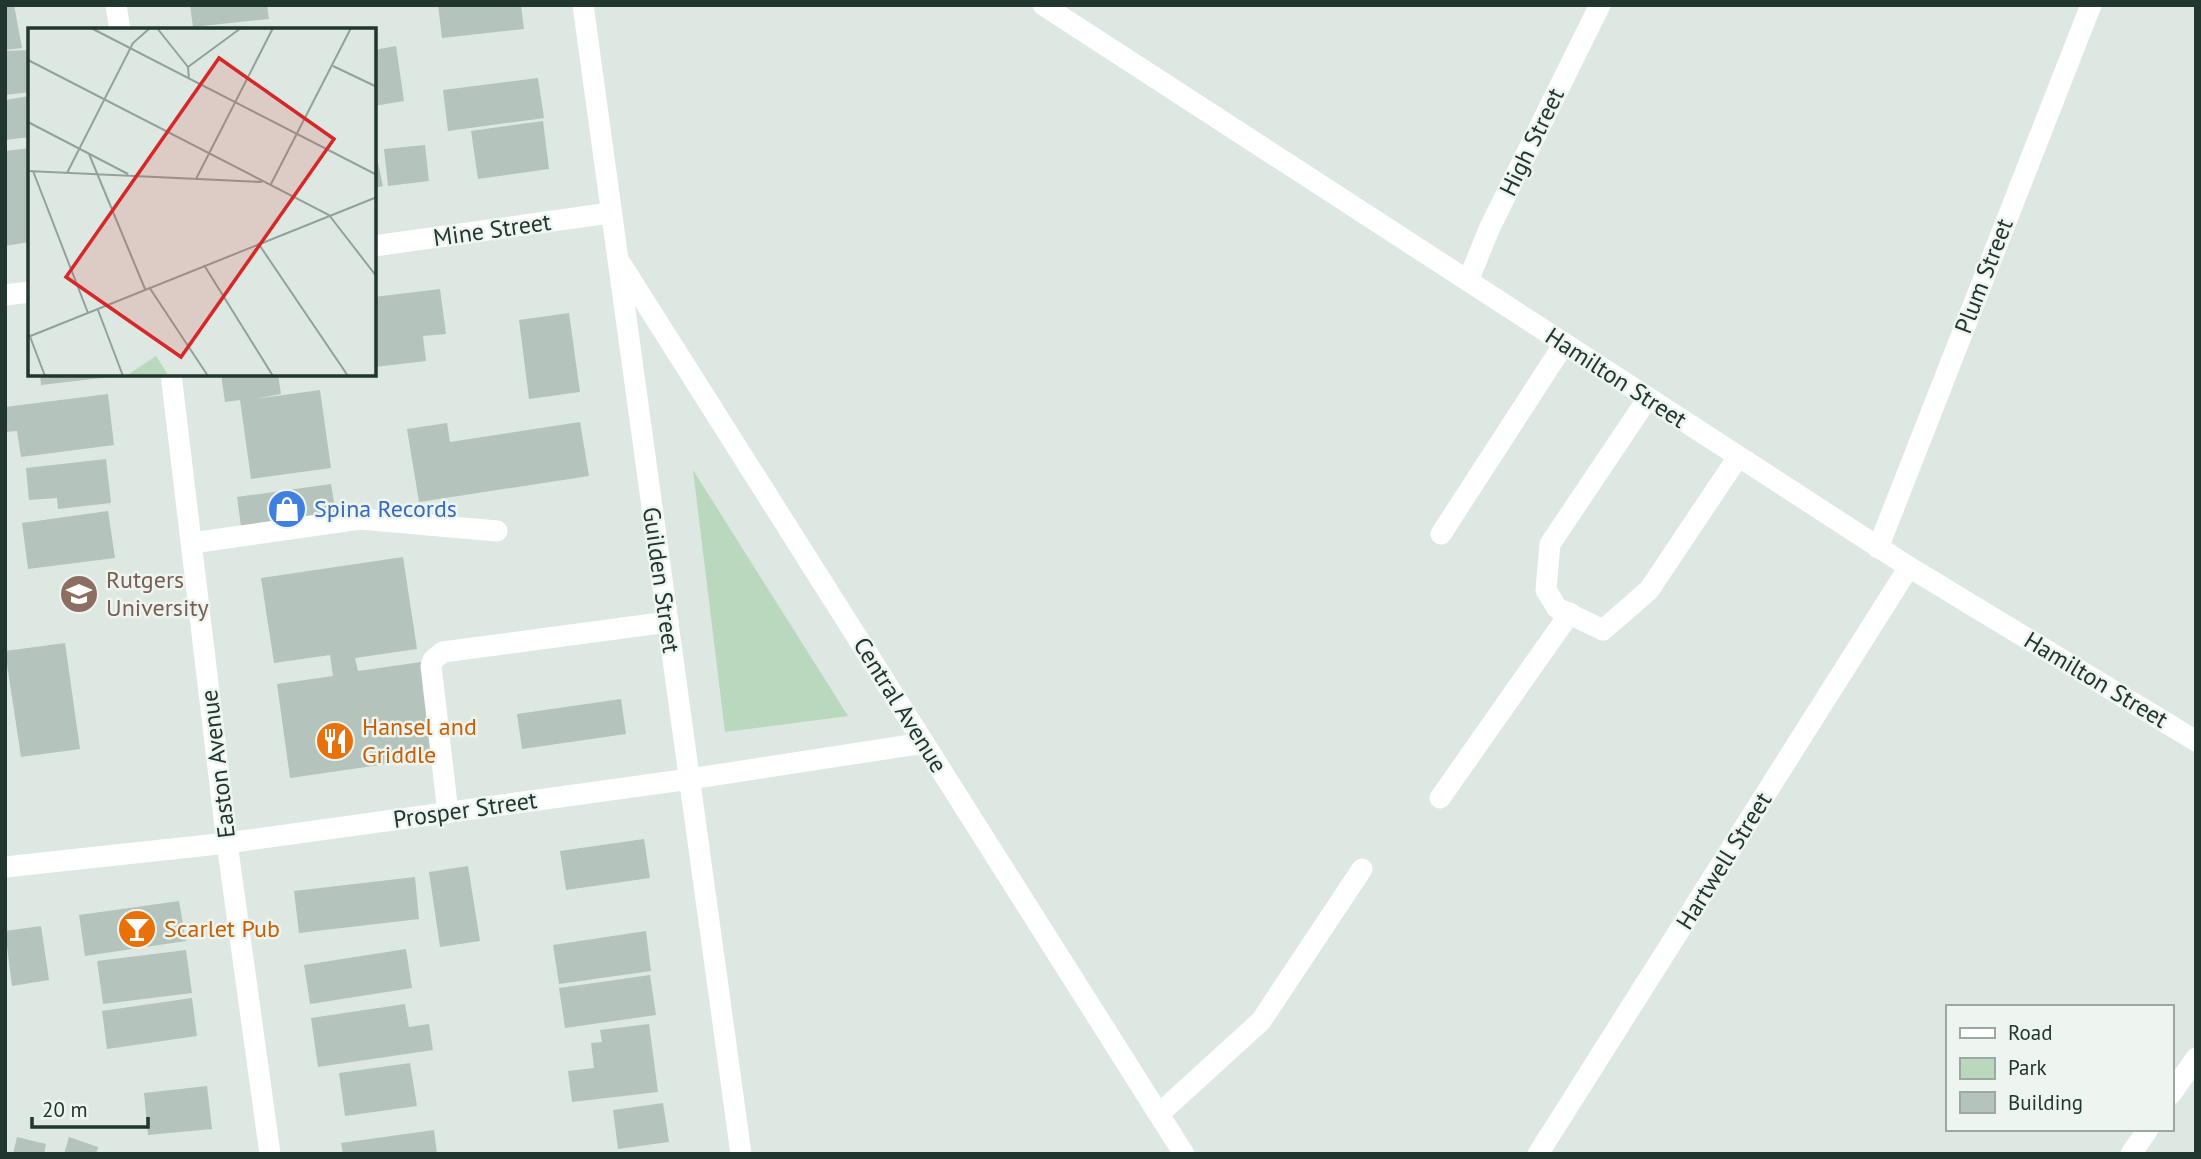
<svg xmlns="http://www.w3.org/2000/svg" width="2201" height="1159" viewBox="0 0 2201 1159" font-family="'PT Sans',sans-serif">
	<style>
		.green { fill: #b9d8bd }
		.building { fill: #b4c3bb }
		.lines { fill: none; stroke-linecap: round; stroke-linejoin: round }
		.minor { stroke: #fff; stroke-width: 21 }
		.labels { text-anchor: middle; stroke-width: 5; stroke-linejoin: round; paint-order: stroke }
		.street-label { font-size: 24px; fill: #21362e; stroke: #eef5f1 }
		.shop-label { font-size: 24px; fill: #366cbe; stroke: #eef5f1; text-anchor: start }
		.education-label { font-size: 24px; fill: #785e54; stroke: #eef5f1; text-anchor: start }
		.food-label { font-size: 24px; fill: #c56008; stroke: #eef5f1; text-anchor: start }
		.inset-road { fill: none; stroke: #92a19a; stroke-width: 2 }
		.view { fill: #d62828; fill-opacity: 0.15; stroke: #d62828; stroke-width: 3.5 }
		.inset-edge { fill: none; stroke: #21362e; stroke-width: 3.5 }
	</style>
	<rect width="100%" height="100%" fill="#dee8e2"/>
	<path class="green" d="M693 470 848 716 725 732Z"/>
	<g class="building">
		<path d="M5 5H14L22 48 5 50Z"/>
		<path d="M190 5H267L269 19 193 27Z"/>
		<path d="M438 5H521L524 29 442 38Z"/>
		<path d="M396 46 404 101 374 106V50Z"/>
		<path d="M30 50V92L5 95V51Z"/>
		<path d="M538 78 544 118 448 131 443 90Z"/>
		<path d="M30 96V137L5 140V100Z"/>
		<path d="M543 121 549 169 478 179 471 131Z"/>
		<path d="M374 144 383 186 374 188Z"/>
		<path d="M425 145 429 181 388 186 384 149Z"/>
		<path d="M30 148V242L5 246V151Z"/>
		<path d="M440 289 446 334 423 336 426 361 375 367 374 297Z"/>
		<path d="M569 313 580 392 529 399 519 320Z"/>
		<path d="M40 374H110V377L41 385Z"/>
		<path d="M221 374H278L281 394 254 399 320 390 331 468 251 479 240 400 225 402Z"/>
		<path d="M108 394 114 445 21 457 17 431 5 432V407Z"/>
		<path d="M580 422 589 476 419 502 407 429 447 423 450 442Z"/>
		<path d="M106 459 111 503 58 509 57 498 29 500 26 468Z"/>
		<path d="M331 484 337 520 242 534 237 497Z"/>
		<path d="M108 511 115 558 28 569 22 523Z"/>
		<path d="M403 557 417 649 355 658 358 671 421 662 435 757 290 778 277 684 333 676 330 655 274 663 261 578Z"/>
		<path d="M65 643 80 749 21 757 5 651Z"/>
		<path d="M621 699 626 734 522 749 517 714Z"/>
		<path d="M644 839 650 878 566 890 560 851Z"/>
		<path d="M468 866 480 941 440 947 429 872Z"/>
		<path d="M415 877 419 919 299 933 294 891Z"/>
		<path d="M179 901 186 941 85 956 79 915Z"/>
		<path d="M41 926 49 980 12 986 5 931Z"/>
		<path d="M646 931 651 971 559 984 553 945Z"/>
		<path d="M406 949 412 988 310 1004 304 965Z"/>
		<path d="M186 950 192 993 103 1004 97 961Z"/>
		<path d="M650 975 656 1015 565 1028 559 988Z"/>
		<path d="M192 998 197 1036 107 1049 102 1011Z"/>
		<path d="M405 1004 409 1027 429 1024 433 1050 318 1067 311 1018Z"/>
		<path d="M649 1024 658 1092 572 1102 568 1071 594 1068 591 1043 602 1042 600 1030Z"/>
		<path d="M410 1063 417 1106 345 1116 339 1073Z"/>
		<path d="M207 1086 212 1129 148 1135 144 1093Z"/>
		<path d="M663 1103 669 1142 618 1149 613 1110Z"/>
		<path d="M434 1130 437 1154H343L341 1143Z"/>
		<path d="M17 1137 46 1144 44 1154H13Z"/>
		<path d="M69 1137 98 1147 96 1154H64Z"/>
	</g>
	<g class="lines">
		<g class="minor">
			<path d="M116 5 120 30"/>
			<path d="M583 5 741 1154"/>
			<path d="M1043 5 1909 567 2196 741"/>
			<path d="M374 246 610 213"/>
			<path d="M621 264 1184 1154"/>
			<path d="M1468 281 1490 227 1600 5"/>
			<path d="M5 295 30 292"/>
			<path d="M171 374 227 843 270 1154"/>
			<path d="M1648 398 1550 544 1546 590 1557 608 1603 630 1649 590 1738 457"/>
			<path d="M1441 534 1564 344"/>
			<path d="M192 543 360 519 497 531"/>
			<path d="M1878 548 2091 5"/>
			<path d="M1440 798 1570 613"/>
			<path d="M448 813 431 666 433 660 443 652 668 622"/>
			<path d="M5 867 227 843 690 779 924 743"/>
			<path d="M2171 1094 2196 1058"/>
			<path d="M1159 1114 1261 1021 1362 869"/>
			<path d="M1538 1154 1909 567"/>
			<path d="M2131 1154 2148 1129"/>
		</g>
	</g>
	<defs>
		<symbol id="shop-disc" viewBox="-11 -11 22 22"><circle r="9.5" fill="#3f7fe0" stroke="#eef5f1"/><path d="M-5-2.5h2.3a2.7 3.5 0 0 1 5.4 0H5L5.5 6h-11ZM-1.5-2.5h3a1.5 2.3 0 0 0-3 0Z" fill="#fff"/></symbol>
		<symbol id="university-disc" viewBox="-11 -11 22 22"><circle r="9.5" fill="#8d6e63" stroke="#eef5f1"/><path d="M0-5L7-2L0 1L-7-2ZM-4 1L0 2.5L4 1V4Q0 6-4 4Z" fill="#fff"/></symbol>
		<symbol id="restaurant-disc" viewBox="-11 -11 22 22"><circle r="9.5" fill="#e8710a" stroke="#eef5f1"/><path d="M-5-6h1v4h1v-4h1v4h1v-4h1v5L-1.5 .5V6h-2V.5L-5-1ZM5-6V6H3V1.5H1.5Q1.5-4 5-6Z" fill="#fff"/></symbol>
		<symbol id="bar-disc" viewBox="-11 -11 22 22"><circle r="9.5" fill="#e8710a" stroke="#eef5f1"/><path d="M-6-5H6L.8 .8V4.5H3.5V6h-7V4.5H-.8V.8Z" fill="#fff"/></symbol>
	</defs>
	<g fill-rule="evenodd">
		<use href="#shop-disc" x="265" y="487" width="44" height="44"/>
		<use href="#university-disc" x="57" y="572" width="44" height="44"/>
		<use href="#restaurant-disc" x="313" y="719" width="44" height="44"/>
		<use href="#bar-disc" x="115" y="907" width="44" height="44"/>
	</g>
	<g class="labels">
		<g class="street-label">
			<text transform="translate(1532 142) rotate(-64)" y="8">High Street</text>
			<text transform="translate(492 230) rotate(-8)" y="8">Mine Street</text>
			<text transform="translate(1984 276) rotate(-69)" y="8">Plum Street</text>
			<text transform="translate(1616 378) rotate(33)" y="8">Hamilton Street</text>
			<text transform="translate(661 580) rotate(82)" y="8">Guilden Street</text>
			<text transform="translate(2096 680) rotate(31)" y="8">Hamilton Street</text>
			<text transform="translate(900 705) rotate(58)" y="8">Central Avenue</text>
			<text transform="translate(218 764) rotate(-97)" y="8">Easton Avenue</text>
			<text transform="translate(465 810) rotate(-8)" y="8">Prosper Street</text>
			<text transform="translate(1724 861) rotate(-58)" y="8">Hartwell Street</text>
		</g>
		<g class="shop-label">
			<text x="314" y="517">Spina Records</text>
		</g>
		<g class="education-label">
			<text x="106" y="588">Rutgers<tspan x="106" dy="28">University</tspan></text>
		</g>
		<g class="food-label">
			<text x="362" y="735">Hansel and<tspan x="362" dy="28">Griddle</tspan></text>
			<text x="164" y="937">Scarlet Pub</text>
		</g>
	</g>
	<g transform="translate(28 28)">
		<rect width="348" height="348" fill="#dee8e2"/>
		<path d="M128 328 141 348H101V346Z" fill="#b9d8bd"/>
		<path class="inset-road" d="M63 0 349 147M129 0 160 39M0 32 301 187 349 249M305 38 349 59M161 51 160 39 213 0M0 94 100 146M61 126 117 261M0 143 234 154M5 143 60 285M39 145 105 15 122 0M168 151 245 0M243 156 323 0M230 215 320 348M176 237 245 348M121 259 180 348M70 282 95 348M1 306 17 348M0 309 349 169"/>
		<path class="view" d="M191 30 306 111 153 329 38 249Z"/>
		<rect width="348" height="348" class="inset-edge"/>
	</g>
	<rect width="2201" height="1159" fill="none" stroke="#21362e" stroke-width="14"/>
	<rect x="1946" y="1005" width="228" height="126" fill="#eef5f1" stroke="#9ca9a3" stroke-width="2"/>
	<rect x="1960" y="1028" width="35" height="10" fill="#ffffff" stroke="#9ca9a3" stroke-width="2"/>
	<text x="2008" y="1040" font-size="21" fill="#21362e">Road</text>
	<rect x="1960" y="1058" width="35" height="21" fill="#b9d8bd" stroke="#9ca9a3" stroke-width="2"/>
	<text x="2008" y="1075" font-size="21" fill="#21362e">Park</text>
	<rect x="1960" y="1092" width="35" height="21" fill="#b4c3bb" stroke="#9ca9a3" stroke-width="2"/>
	<text x="2008" y="1110" font-size="21" fill="#21362e">Building</text>
	<path d="M32 1117v10h116v-10" fill="none" stroke="#21362e" stroke-width="3.5"/>
	<text x="42" y="1117" font-size="21" fill="#21362e" stroke="#eef5f1" stroke-width="5" paint-order="stroke">20 m</text>
</svg>
